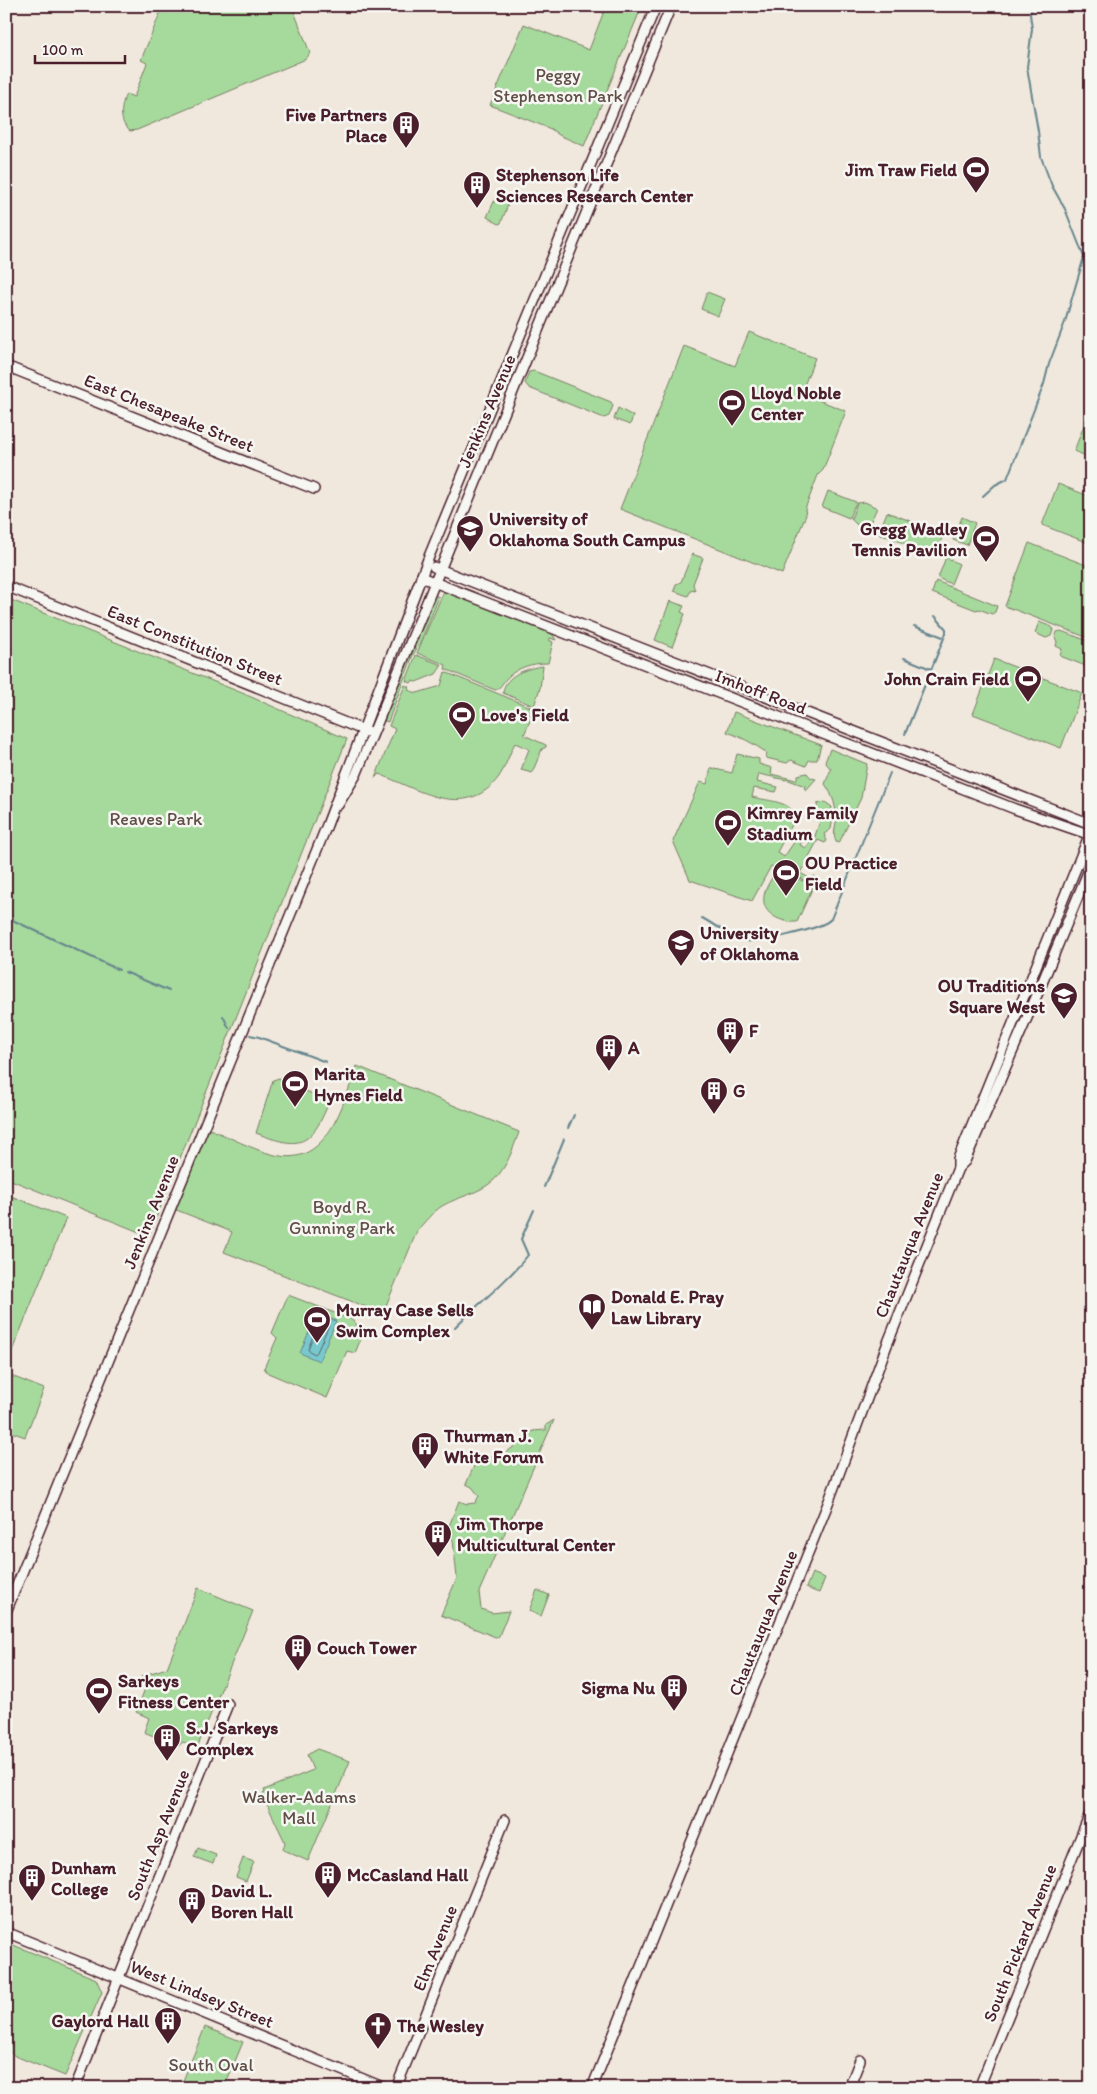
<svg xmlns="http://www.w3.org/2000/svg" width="1097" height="2094" viewBox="0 0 1097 2094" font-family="Itim,sans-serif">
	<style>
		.green { fill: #a6da9c; stroke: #787c64 }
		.water { fill: #78c9ce; stroke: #66858d }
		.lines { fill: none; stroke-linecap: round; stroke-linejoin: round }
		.shore { stroke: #5c636c; stroke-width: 1 }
		.stream { stroke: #66858d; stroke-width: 2 }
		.secondary-casing { stroke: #4a1f2b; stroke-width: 12 }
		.secondary { stroke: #f6f6f2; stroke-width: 9 }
		.labels { text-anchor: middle; stroke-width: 5; stroke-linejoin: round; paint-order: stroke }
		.park-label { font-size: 18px; fill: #614e47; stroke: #f6f6f2 }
		.poi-label { font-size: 18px; font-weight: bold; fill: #4a1f2b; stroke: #f6f6f2; text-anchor: start }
		.street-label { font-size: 18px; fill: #4a1f2b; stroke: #f6f6f2 }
	</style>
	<rect width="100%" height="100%" fill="#f0e8dd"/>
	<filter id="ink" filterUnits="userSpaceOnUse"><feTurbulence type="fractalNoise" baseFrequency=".02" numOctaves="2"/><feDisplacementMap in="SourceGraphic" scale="10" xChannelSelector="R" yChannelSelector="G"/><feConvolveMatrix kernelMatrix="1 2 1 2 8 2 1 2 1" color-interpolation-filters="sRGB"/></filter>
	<g filter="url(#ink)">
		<g class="green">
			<path d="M163 6H292L310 53 306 59 137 130 130 131C118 122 121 106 126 94L134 97 147 63 141 60Z"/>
			<path d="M606 6H642L584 146 559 135 551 129 490 105 524 24 589 50Z"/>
			<path d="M497 195 509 199V202L501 223 499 224 487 217Z"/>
			<path d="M707 292 725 299 718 316 701 309Z"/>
			<path d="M749 332 815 358 801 393 846 411 823 470 818 475 805 509 806 515 782 574 620 509 684 346 735 366Z"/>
			<path d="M534 371 611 402 613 406 609 416 604 418 529 388 525 383 529 372Z"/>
			<path d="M618 408 633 416 630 425 614 419Z"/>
			<path d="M1090 410 1091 411V458L1074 451Z"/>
			<path d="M1058 484 1091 497V544L1042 525Z"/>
			<path d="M828 491 856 502 849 518 822 507Z"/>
			<path d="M865 502 877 508 867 529 856 524 851 519 857 503Z"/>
			<path d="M887 512 942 533 943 535 936 554 934 555 880 534 879 532Z"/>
			<path d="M962 517 975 523 967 545 953 540Z"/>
			<path d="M1029 543 1091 567V639L1005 606Z"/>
			<path d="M692 554 703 558 693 584 695 591 691 590 688 596 674 591 676 584 681 582Z"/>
			<path d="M946 557 959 564 951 584 938 578Z"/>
			<path d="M936 581 997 606 995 612 992 614 979 609 976 610 932 593Z"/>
			<path d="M444 591 551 632 556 640 550 638 549 640 553 642 548 663C532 663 517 667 506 679 502 683 501 688 495 690L445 669 446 665 417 653Z"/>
			<path d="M434 595 439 597 421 641 413 655 388 722 382 720Z"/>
			<path d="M6 598 242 693 347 739 149 1236 6 1178Z"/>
			<path d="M670 601 684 606 681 612 685 614 672 647 655 640Z"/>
			<path d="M1039 622 1052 627 1053 630 1051 636 1046 638 1035 633Z"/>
			<path d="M1061 631 1091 642V668L1060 656 1062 649 1056 646 1057 642 1055 637 1057 632Z"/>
			<path d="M416 655 442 665 436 674 416 682 412 681 411 683 406 681Z"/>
			<path d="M994 659 1082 693 1061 748 973 714Z"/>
			<path d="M543 666 540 688 534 706 503 693C504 675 528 668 543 666Z"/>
			<path d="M445 672 533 708 530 715 532 716 524 735 546 745V747L542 749 532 773 521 770 529 749 515 743C509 754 506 767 498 778 465 821 417 789 379 774L375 778 395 729 389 726 405 685 409 687 408 690 417 693 441 686Z"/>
			<path d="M734 712 821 745 817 760H809L806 766 791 760 787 763 766 758 767 753C754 744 742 737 727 732Z"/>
			<path d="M830 749 867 764 861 798 839 843 836 842C833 834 835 830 836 822 837 808 833 795 825 784L831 769 825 762Z"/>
			<path d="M737 754 759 759V764L772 768 771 774 796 780 798 775 807 773 811 778 816 779 806 790 804 788 805 786 786 779V780L759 774 757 782 778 787 776 792 754 788 752 797C766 801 801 801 793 823L777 852 784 857 797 838 802 841 800 845 806 848 812 839H814L820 821H818V818H833L831 829 824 834 827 841 825 843 818 840 800 873 811 879 814 876 816 877 812 883 771 866 752 901 690 880 673 841 700 782 707 784 711 768 732 773Z"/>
			<path d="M825 802 832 807 831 811 833 815H818L817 804Z"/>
			<path d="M776 871 809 883 813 887 797 922C783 923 761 915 764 896 765 888 772 878 776 871Z"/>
			<path d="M357 1066 519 1132C513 1149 507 1167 494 1180 479 1194 459 1196 442 1206 433 1212 424 1222 417 1231L385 1308 379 1312 224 1252 232 1232 174 1209 207 1128C228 1136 253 1150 275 1155 328 1168 343 1103 357 1066Z"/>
			<path d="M279 1078 329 1102C311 1147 300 1150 256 1133L273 1080Z"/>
			<path d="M6 1194 66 1218 6 1366Z"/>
			<path d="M288 1295 353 1320 357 1325 354 1333 362 1336 355 1353 347 1351 327 1398 268 1373 264 1368 277 1338 272 1333Z"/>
			<path d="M9 1375 44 1389 25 1437 6 1430V1382Z"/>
			<path d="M554 1420 479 1592 481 1609 492 1613 509 1611 498 1638 441 1615 457 1578 453 1540 447 1531 459 1501 467 1504 475 1503 479 1496 472 1487 466 1484 474 1466 466 1456 501 1457 533 1431 546 1430V1425Z"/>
			<path d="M812 1573 825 1578 819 1593 806 1588Z"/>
			<path d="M198 1588 253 1611 197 1748 183 1742 178 1746 162 1739 160 1744 154 1742 156 1737 144 1732 149 1718 136 1712 146 1686 141 1676 167 1668Z"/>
			<path d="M537 1590 549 1595 541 1616 529 1611Z"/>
			<path d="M317 1749 350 1761 308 1861 283 1850 285 1842 262 1794 265 1793 264 1790 313 1770 307 1755Z"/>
			<path d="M198 1848 216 1855 213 1864 194 1857Z"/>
			<path d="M243 1858 254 1862 246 1881 236 1877Z"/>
			<path d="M6 1942 96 1979 102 1992 65 2076 15 2056 8 2051 10 2045 6 2043Z"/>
			<path d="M205 2027 243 2042 224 2088H180Z"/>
		</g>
		<path class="water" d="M317 1313 336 1321 319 1361 300 1353Z"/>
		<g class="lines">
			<path class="shore" d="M322 1320 329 1325 317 1352 315 1354 309 1351 308 1349 319 1321Z"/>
			<g class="stream">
				<path d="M983 496 995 485 1007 479 1044 384 1049 364 1065 322 1084 257 1065 209 1052 186 1041 157 1038 131 1027 67 1032 29 1030 14 1032 6"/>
				<path d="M914 626 943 637"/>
				<path d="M904 658 931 669"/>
				<path d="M905 734 946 633V629L935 616"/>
				<path d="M6 917 119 970"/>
				<path d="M702 918C715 925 729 935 743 940 753 945 822 929 831 919L890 773"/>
				<path d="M125 972 169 991"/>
				<path d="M223 1016 229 1028"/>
				<path d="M250 1035 259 1037 326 1062"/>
				<path d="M568 1128 574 1115"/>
				<path d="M544 1187 564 1139"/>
				<path d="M455 1327C479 1303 508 1281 528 1255L521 1239 534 1210"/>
			</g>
			<defs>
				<g id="secondary">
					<path d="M11 368 314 489"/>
					<path d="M434 567 1091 824"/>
					<path d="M421 577 1015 809 1091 835"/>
					<path d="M6 586 368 732"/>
					<path d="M338 805 356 775 671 6"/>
					<path d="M958 1168V1159L1091 831"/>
					<path d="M6 1612 327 825 430 554 656 6"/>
					<path d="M6 1932 385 2088"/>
					<path d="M75 2088 228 1704"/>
					<path d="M396 2088 505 1820"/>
					<path d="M592 2088 827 1506 887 1345 958 1168 965 1161 1040 988 1091 865"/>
					<path d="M849 2088 860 2060"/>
					<path d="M979 2088 1091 1811"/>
				</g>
			</defs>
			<use href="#secondary" class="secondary-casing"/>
			<use href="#secondary" class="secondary"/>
		</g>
	</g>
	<defs>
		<symbol id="building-pin" viewBox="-11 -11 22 30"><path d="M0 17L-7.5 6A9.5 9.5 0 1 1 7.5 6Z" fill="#4a1f2b" stroke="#f6f6f2"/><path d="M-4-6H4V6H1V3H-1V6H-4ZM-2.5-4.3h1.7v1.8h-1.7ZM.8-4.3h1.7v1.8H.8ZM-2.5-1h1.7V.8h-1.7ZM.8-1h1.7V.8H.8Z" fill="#fff"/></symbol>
		<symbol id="stadium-pin" viewBox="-11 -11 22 30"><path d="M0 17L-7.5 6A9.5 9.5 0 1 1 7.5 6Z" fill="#4a1f2b" stroke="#f6f6f2"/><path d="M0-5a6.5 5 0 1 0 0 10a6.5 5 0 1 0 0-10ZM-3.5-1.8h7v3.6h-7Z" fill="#fff"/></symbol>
		<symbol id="school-pin" viewBox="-11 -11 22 30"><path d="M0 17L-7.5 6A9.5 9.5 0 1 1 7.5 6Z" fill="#4a1f2b" stroke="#f6f6f2"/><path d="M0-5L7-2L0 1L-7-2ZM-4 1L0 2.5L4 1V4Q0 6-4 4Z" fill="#fff"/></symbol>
		<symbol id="university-pin" viewBox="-11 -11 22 30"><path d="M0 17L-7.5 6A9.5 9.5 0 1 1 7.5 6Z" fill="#4a1f2b" stroke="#f6f6f2"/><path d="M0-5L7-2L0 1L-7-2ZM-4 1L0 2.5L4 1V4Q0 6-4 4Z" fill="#fff"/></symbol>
		<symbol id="library-pin" viewBox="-11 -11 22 30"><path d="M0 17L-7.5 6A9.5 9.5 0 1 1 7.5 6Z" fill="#4a1f2b" stroke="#f6f6f2"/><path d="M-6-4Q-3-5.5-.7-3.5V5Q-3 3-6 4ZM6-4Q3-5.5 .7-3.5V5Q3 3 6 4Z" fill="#fff"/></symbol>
		<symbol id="church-pin" viewBox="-11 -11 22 30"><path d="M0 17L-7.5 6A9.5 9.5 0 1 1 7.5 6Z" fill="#4a1f2b" stroke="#f6f6f2"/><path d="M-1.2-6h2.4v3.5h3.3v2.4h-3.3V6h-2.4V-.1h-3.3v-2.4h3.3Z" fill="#fff"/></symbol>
	</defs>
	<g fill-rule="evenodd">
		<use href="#building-pin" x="390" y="109" width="32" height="43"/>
		<use href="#stadium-pin" x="960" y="154" width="32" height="43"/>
		<use href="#building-pin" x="461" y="169" width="32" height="43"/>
		<use href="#stadium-pin" x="716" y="387" width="32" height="43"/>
		<use href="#school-pin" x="454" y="513" width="32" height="43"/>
		<use href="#stadium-pin" x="970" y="523" width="32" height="43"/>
		<use href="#stadium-pin" x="1012" y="663" width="32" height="43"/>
		<use href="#stadium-pin" x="446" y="699" width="32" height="43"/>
		<use href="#stadium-pin" x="712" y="807" width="32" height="43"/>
		<use href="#stadium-pin" x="770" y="857" width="32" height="43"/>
		<use href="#university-pin" x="665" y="927" width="32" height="43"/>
		<use href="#university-pin" x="1048" y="980" width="32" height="43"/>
		<use href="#building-pin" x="714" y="1015" width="32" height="43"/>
		<use href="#building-pin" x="593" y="1032" width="32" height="43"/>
		<use href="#stadium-pin" x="279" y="1068" width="32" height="43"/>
		<use href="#building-pin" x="698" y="1075" width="32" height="43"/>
		<use href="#library-pin" x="576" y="1291" width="32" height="43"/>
		<use href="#stadium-pin" x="301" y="1304" width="32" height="43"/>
		<use href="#building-pin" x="409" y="1430" width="32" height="43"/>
		<use href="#building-pin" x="422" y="1518" width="32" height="43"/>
		<use href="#building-pin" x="282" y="1632" width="32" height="43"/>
		<use href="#building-pin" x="658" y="1672" width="32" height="43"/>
		<use href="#stadium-pin" x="83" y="1675" width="32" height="43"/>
		<use href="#building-pin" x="151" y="1722" width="32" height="43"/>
		<use href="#building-pin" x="312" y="1859" width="32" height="43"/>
		<use href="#building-pin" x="16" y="1862" width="32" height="43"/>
		<use href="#building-pin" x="176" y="1885" width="32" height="43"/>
		<use href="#building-pin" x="152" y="2005" width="32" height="43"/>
		<use href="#church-pin" x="362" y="2010" width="32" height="43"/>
	</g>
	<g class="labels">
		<g class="park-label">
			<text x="558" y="81">Peggy<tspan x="558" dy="21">Stephenson Park</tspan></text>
			<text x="156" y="825">Reaves Park</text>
			<text x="342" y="1213">Boyd R.<tspan x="342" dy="21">Gunning Park</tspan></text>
			<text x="299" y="1803">Walker-Adams<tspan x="299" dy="21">Mall</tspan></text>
			<text x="211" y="2071">South Oval</text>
		</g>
		<g class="poi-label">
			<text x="387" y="121" text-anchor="end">Five Partners<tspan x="387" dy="21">Place</tspan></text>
			<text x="957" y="176" text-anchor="end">Jim Traw Field</text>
			<text x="496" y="181">Stephenson Life<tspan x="496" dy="21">Sciences Research Center</tspan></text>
			<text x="751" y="399">Lloyd Noble<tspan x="751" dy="21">Center</tspan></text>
			<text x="489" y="525">University of<tspan x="489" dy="21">Oklahoma South Campus</tspan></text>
			<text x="967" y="535" text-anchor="end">Gregg Wadley<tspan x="967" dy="21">Tennis Pavilion</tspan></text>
			<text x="1009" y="685" text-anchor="end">John Crain Field</text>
			<text x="481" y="721">Love's Field</text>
			<text x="747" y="819">Kimrey Family<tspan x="747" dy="21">Stadium</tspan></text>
			<text x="805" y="869">OU Practice<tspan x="805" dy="21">Field</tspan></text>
			<text x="700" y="939">University<tspan x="700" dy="21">of Oklahoma</tspan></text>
			<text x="1045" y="992" text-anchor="end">OU Traditions<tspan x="1045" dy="21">Square West</tspan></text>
			<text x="749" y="1037">F</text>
			<text x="628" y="1054">A</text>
			<text x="314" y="1080">Marita<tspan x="314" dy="21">Hynes Field</tspan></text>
			<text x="733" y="1097">G</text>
			<text x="611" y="1303">Donald E. Pray<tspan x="611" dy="21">Law Library</tspan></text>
			<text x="336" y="1316">Murray Case Sells<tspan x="336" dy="21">Swim Complex</tspan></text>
			<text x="444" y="1442">Thurman J.<tspan x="444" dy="21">White Forum</tspan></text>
			<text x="457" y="1530">Jim Thorpe<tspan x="457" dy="21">Multicultural Center</tspan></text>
			<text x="317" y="1654">Couch Tower</text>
			<text x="118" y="1687">Sarkeys<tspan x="118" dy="21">Fitness Center</tspan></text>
			<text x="655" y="1694" text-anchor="end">Sigma Nu</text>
			<text x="186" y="1734">S.J. Sarkeys<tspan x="186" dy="21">Complex</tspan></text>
			<text x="51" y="1874">Dunham<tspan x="51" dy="21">College</tspan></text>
			<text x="347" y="1881">McCasland Hall</text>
			<text x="211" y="1897">David L.<tspan x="211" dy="21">Boren Hall</tspan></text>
			<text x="149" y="2027" text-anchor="end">Gaylord Hall</text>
			<text x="397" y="2032">The Wesley</text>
		</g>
		<g class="street-label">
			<text transform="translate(487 411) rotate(-67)" y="6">Jenkins Avenue</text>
			<text transform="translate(169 413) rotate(22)" y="6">East Chesapeake Street</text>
			<text transform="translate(195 645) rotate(22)" y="6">East Constitution Street</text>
			<text transform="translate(761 692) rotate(21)" y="6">Imhoff Road</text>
			<text transform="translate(151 1212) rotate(-68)" y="6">Jenkins Avenue</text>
			<text transform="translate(909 1245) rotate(-68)" y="6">Chautauqua Avenue</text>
			<text transform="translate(763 1623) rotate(-68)" y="6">Chautauqua Avenue</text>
			<text transform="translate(158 1835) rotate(-68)" y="6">South Asp Avenue</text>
			<text transform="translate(1020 1943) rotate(-68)" y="6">South Pickard Avenue</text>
			<text transform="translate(435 1948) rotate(-68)" y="6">Elm Avenue</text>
			<text transform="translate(202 1994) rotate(22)" y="6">West Lindsey Street</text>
		</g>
	</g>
	<rect width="1097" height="2094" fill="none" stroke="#f6f6f2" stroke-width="25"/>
	<rect x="12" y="12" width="1072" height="2069" fill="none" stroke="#4a1f2b" stroke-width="2" filter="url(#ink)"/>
	<path d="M35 55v8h90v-8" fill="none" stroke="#4a1f2b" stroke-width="2.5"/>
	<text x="42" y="55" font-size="15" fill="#4a1f2b" stroke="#f6f6f2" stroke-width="4" paint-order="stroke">100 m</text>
</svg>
